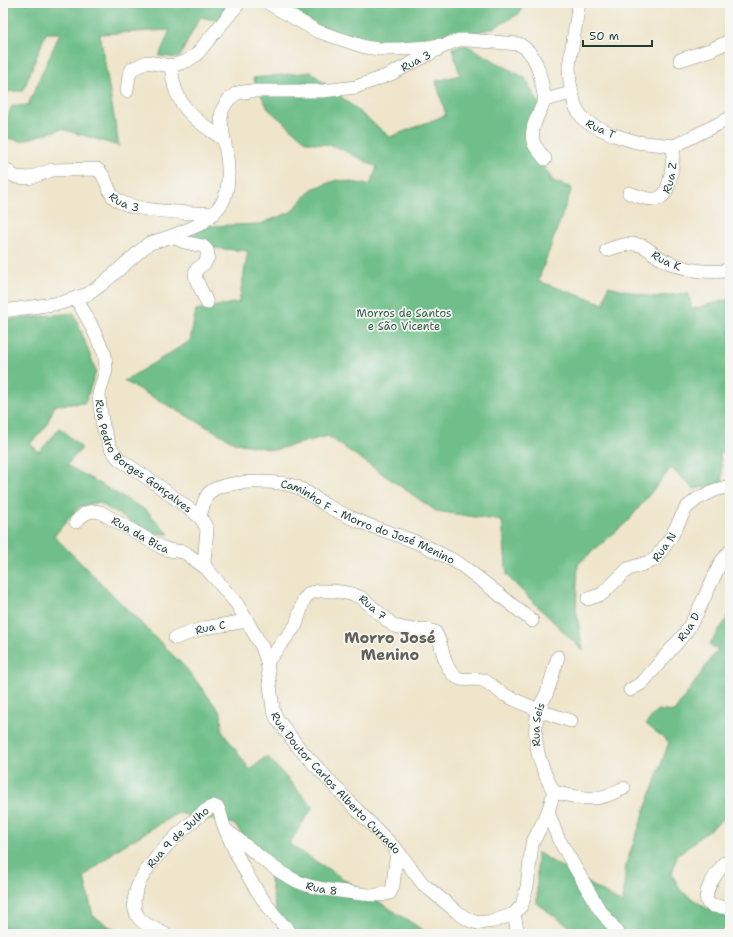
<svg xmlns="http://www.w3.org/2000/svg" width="733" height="937" viewBox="0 0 733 937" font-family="'Shantell Sans',sans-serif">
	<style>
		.forest { fill: #6fbf8a; stroke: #477e5f }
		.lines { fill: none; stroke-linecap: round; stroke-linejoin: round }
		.minor-casing { stroke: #879180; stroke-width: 14 }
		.minor { stroke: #fff; stroke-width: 13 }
		.labels { text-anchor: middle; stroke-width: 3.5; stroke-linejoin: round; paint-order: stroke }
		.street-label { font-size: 11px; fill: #1f3d34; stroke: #f6f6f2 }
		.park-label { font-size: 11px; fill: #345e4a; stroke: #f6f6f2 }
		.district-label { font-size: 15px; font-weight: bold; fill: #626057; stroke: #f6f6f2 }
	</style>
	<rect width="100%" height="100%" fill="#f6f6f2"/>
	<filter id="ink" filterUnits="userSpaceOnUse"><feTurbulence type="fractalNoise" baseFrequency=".025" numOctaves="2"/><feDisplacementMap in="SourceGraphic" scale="8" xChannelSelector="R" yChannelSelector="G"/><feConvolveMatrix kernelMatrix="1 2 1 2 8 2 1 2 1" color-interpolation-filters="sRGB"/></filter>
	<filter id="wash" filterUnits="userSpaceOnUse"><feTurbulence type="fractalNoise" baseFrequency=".012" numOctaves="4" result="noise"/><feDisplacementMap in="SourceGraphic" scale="16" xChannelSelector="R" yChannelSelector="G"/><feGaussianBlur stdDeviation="0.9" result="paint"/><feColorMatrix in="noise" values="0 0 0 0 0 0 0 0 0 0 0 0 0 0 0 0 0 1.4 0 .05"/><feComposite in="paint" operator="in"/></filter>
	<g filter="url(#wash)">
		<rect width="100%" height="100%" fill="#efe5cb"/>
		<g class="forest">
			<path d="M3 3H234L219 21 200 17 179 58 159 56 170 30 100 34 119 146 62 129 21 141 3 137V127L12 106 28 105 60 33H46L23 91 3 92Z"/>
			<path d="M278 3H524L519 14 491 29 428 43 377 45 318 26Z"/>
			<path d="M466 45 525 78 539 104 529 143 553 181 572 188 538 281 604 304 608 286 652 297 688 293 692 309 730 299V450L720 454 723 483 694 489 671 468 628 521 578 564 576 610 583 651 507 576 502 521 436 511 328 436 274 450 236 443 124 381 190 341 196 310 239 302 248 251 212 248 188 235 208 226 260 224 291 212 312 189 337 180 370 185 377 167 335 146 307 142 268 109 253 78 311 72 390 137 446 115 436 81 460 75 452 48Z"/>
			<path d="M74 313 96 371 85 403 55 405 45 428 30 444 39 452 60 428 82 448 67 465 147 511 169 534 150 533 98 502 79 507 54 536 185 667 221 713 222 731 250 770 267 756 313 807 289 844 429 934H280L268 868 234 824 178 813 116 850 84 877 93 916 121 934H3V320Z"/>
			<path d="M730 610V814L677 855 672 874 681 891 706 908 730 914 725 930 722 934H580L537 904V852L623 904 626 864 669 742 646 724 657 710 674 712 718 649 709 645 726 620Z"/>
		</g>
	</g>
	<g filter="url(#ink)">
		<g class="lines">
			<defs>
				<g id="minor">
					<path d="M268 3 317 31 365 47 379 49H399L427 47 440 45"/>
					<path id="s1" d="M579 3 569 66 570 83 575 106 583 119 592 125 614 135 636 142 674 146 730 118"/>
					<path d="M680 60 710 50 730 41"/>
					<path d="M171 66 187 61 196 55 239 3"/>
					<path d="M545 100 571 93"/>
					<path id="s2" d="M224 140 221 120 222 110 229 99 237 93 251 91H323L356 87 391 74 450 43 459 40H468L519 44C539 54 541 81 545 100 539 113 527 132 535 146 538 150 542 155 545 159"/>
					<path id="s3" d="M3 167 11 174 16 177 29 178 52 170 97 169C108 176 106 192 116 199 134 213 189 212 213 214 216 210 222 205 224 199 231 181 228 158 224 140 205 126 184 114 176 91 173 83 172 74 171 66L147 62 132 69 129 75 127 91"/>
					<path id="s4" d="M629 193C638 196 647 200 656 199 673 197 672 159 674 146"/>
					<path d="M172 236 201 224 213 214"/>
					<path id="s5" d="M607 250C618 246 631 241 643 246 651 250 656 257 664 260 683 270 709 274 730 270"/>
					<path d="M76 298 88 294 101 285 148 244 172 236 184 242 203 246 207 250 208 257 205 263 197 269 195 273 196 279 207 303"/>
					<path id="s6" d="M3 311 61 303 76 298 90 323 105 355 106 370 99 394 100 407 103 426 110 447 119 459 152 481 200 517 205 525 207 530 204 562 206 568"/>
					<path id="s7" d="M200 517C202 510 204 497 210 492 226 479 281 480 299 488 309 493 318 500 327 506 336 511 345 515 354 519 379 531 407 536 431 549 442 555 455 560 465 568 488 585 510 603 532 621"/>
					<path id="s8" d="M76 522C83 514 89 509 100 512L163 548 169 550 184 552 187 554 206 568 237 604 262 647 267 662 273 709 277 719 299 748 357 810 397 850 423 884 457 912 469 920 478 923 494 921 514 914 518 934"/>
					<path id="s9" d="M588 599 602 594 628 569 652 561 656 558 671 537 686 508 697 499 715 490 730 486"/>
					<path id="s10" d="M175 638 204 628 247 621"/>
					<path id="s11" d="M267 662 296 625 304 599 310 593 319 591H334L352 594 362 598 394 626 413 630 424 629 435 632C443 644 442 658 449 669 460 687 472 675 485 681 492 685 498 691 505 695 527 706 548 714 571 721"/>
					<path id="s12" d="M630 690 642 683 686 632 697 613 721 562 730 551"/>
					<path d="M554 792C566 795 581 799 594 798 605 798 615 792 624 788"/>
					<path d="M548 812 558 838 599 909 619 934"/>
					<path id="s13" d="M227 831C249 846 267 866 291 878 307 888 329 890 347 892 361 894 377 897 390 893L393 886 397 850"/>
					<path d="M724 863C718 873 701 891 708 903L713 906 730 908"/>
					<path id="s14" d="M514 914 522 905 527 887 532 844 548 812 554 792C540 767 531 741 538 712 539 706 543 701 546 695 551 683 554 669 558 657"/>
					<path id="s15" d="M165 934C156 929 141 924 137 915 122 885 171 840 191 823 198 817 205 809 214 806L218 808C222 815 222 824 226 831 242 869 262 905 292 934"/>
					<path d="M727 934 730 931"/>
				</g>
			</defs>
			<use href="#minor" class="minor-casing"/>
			<use href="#minor" class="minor"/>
		</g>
	</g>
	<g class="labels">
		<g class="street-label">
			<text dy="4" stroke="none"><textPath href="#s2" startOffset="238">Rua 3</textPath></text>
			<text dy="4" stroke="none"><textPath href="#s1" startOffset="140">Rua T</textPath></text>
			<text dy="4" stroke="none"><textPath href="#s4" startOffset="55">Rua Z</textPath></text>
			<text dy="4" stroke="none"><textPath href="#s3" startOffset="144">Rua 3</textPath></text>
			<text dy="4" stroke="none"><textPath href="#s5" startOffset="65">Rua K</textPath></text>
			<text dy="4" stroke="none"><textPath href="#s6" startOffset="260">Rua Pedro Borges Gonçalves</textPath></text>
			<text dy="4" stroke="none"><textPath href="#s7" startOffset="195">Caminho F - Morro do José Menino</textPath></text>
			<text dy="4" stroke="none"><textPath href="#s8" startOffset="74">Rua da Bica</textPath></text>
			<text dy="4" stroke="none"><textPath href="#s9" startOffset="95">Rua N</textPath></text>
			<text dy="4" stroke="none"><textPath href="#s11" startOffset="150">Rua 7</textPath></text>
			<text dy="4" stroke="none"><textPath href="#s12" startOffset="87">Rua D</textPath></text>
			<text dy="4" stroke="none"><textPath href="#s10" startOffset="37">Rua C</textPath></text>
			<text dy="4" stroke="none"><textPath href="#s14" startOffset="202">Rua Seis</textPath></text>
			<text dy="4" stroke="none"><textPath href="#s8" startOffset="407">Rua Doutor Carlos Alberto Currado</textPath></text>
			<text dy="4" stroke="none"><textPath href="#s15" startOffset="128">Rua 9 de Julho</textPath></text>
			<text dy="4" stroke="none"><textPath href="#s13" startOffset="112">Rua 8</textPath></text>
		</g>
		<g class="park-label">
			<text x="404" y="317">Morros de Santos<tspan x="404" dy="13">e São Vicente</tspan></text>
		</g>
		<g class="district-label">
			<text x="390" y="643">Morro José<tspan x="390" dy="17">Menino</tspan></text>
		</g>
	</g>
	<rect width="733" height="937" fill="none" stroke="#f6f6f2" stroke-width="16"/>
	<path d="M583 40v6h69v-6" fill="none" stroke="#1f3d34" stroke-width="2"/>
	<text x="589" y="40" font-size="12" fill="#1f3d34" stroke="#f6f6f2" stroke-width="3" paint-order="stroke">50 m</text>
</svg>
